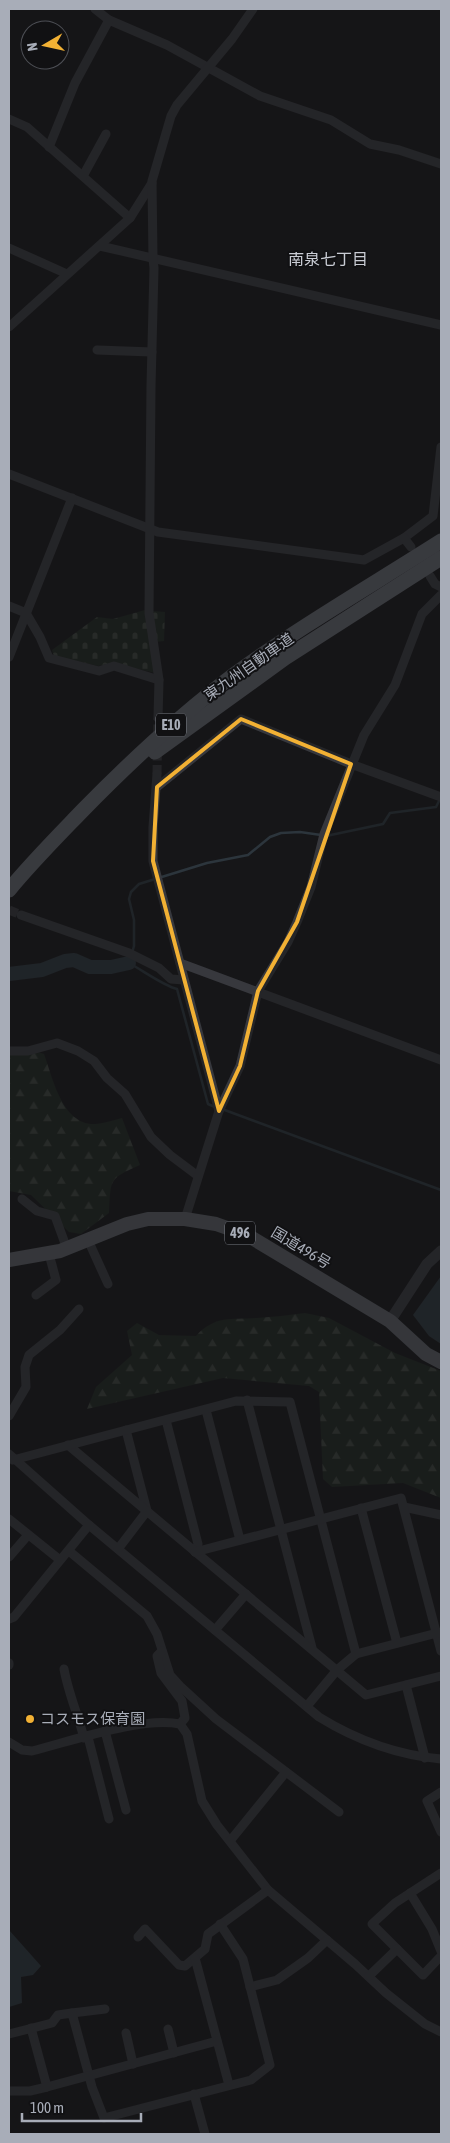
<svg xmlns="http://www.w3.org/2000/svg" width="450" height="2143" viewBox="0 0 450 2143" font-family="'Asap Condensed','Noto Sans JP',sans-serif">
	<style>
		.forest { fill: url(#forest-firs) }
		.cemetery { fill: url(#cemetery-stones) }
		.water { fill: #2c353c }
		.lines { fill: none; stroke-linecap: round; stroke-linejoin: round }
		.stream { stroke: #2c353c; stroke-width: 2.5 }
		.river { stroke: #2c353c; stroke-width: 14 }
		.minor-tunnel { stroke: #333438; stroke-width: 9; stroke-dasharray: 9 4.5; stroke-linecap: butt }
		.minor { stroke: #37383d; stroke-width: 9 }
		.tertiary { stroke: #37383d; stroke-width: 11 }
		.trunk { stroke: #5b5e65; stroke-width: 14 }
		.motorway { stroke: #63666e; stroke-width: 15 }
		.marked { fill: none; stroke: #f2b134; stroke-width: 4; stroke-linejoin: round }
		.poi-dot { fill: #f2b134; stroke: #111113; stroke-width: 2 }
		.labels { text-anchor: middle; stroke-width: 4; stroke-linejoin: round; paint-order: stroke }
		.shield { fill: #111113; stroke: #7b7e86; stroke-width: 1 }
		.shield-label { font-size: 14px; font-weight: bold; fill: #a8adb8 }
		.street-label { font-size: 15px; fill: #a8adb8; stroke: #111113 }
		.poi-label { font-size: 15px; fill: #a8adb8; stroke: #111113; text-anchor: start }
		.neighbourhood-label { font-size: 16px; fill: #c9ccd4; stroke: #111113 }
	</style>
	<defs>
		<pattern id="forest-firs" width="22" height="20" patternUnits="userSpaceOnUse" patternTransform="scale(1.25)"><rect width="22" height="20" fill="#1e261f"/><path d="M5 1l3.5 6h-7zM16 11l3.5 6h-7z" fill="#3c433d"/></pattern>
		<pattern id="cemetery-stones" width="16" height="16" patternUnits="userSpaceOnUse" patternTransform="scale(1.25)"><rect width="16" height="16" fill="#1e261f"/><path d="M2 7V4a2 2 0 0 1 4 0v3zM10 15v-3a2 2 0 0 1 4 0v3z" fill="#3c433d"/></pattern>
	</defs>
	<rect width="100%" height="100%" fill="#161618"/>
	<g class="forest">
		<path d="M32 1050 44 1054C53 1078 62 1126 96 1124 104 1123 114 1120 122 1118L140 1165C108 1179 111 1179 109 1213L81 1234 69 1232 31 1195 9 1191V1053Z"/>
		<path d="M305 1313 329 1318 395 1353 441 1371V1498L403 1483 332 1487 323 1479 319 1392 309 1386 223 1378 87 1409 96 1387 132 1355 127 1331 137 1323 159 1335 196 1336C215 1315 232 1320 257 1318 273 1317 289 1315 305 1313Z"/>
	</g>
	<g class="cemetery">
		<path d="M145 610 155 673 113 663 98 666 54 656 52 650 97 617 113 619Z"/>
		<path d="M152 611 165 612 164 641 155 642Z"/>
	</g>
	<g class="water">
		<path d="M441 1276V1344L429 1336 413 1315Z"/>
		<path d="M9 1930 41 1966 33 1975 21 1977 22 2003 9 2007Z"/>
	</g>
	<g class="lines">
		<g class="stream">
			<path d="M326 836 383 824 390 813 436 807 440 799"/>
			<path d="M215 1107 208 1104 177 989C164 986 142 970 129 963L134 946V920L129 899 131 892 139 884 207 863 248 855 270 837 281 833 300 832 321 835"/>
			<path d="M222 1109 441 1190"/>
		</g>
		<path class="river" d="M9 974 42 970 65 961 74 960 90 967H111L129 963"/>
		<g class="minor-tunnel">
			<path d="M157 774 158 718"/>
			<path d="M9 910 21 915"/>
		</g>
		<g class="minor">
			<path d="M95 9 109 20 167 45 260 96 331 120 370 144 399 150 441 164"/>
			<path d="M9 119 27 127 130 218"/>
			<path d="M49 147 75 83 109 20"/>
			<path d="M83 176 106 134"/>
			<path d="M100 246 441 325"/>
			<path d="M9 248 67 274"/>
			<path d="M9 327 130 218 152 183"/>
			<path d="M97 350 152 352"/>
			<path d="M9 474 158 532 364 560 404 538 433 516 441 447"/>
			<path d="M404 538 411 547"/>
			<path d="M430 576 435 584 441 587"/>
			<path d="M9 606 26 613 40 637 49 658 99 671 114 666 159 680"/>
			<path d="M9 657 72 498"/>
			<path d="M158 718 159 680 149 613 151 386 154 268 153 259 152 181 171 116 177 105 232 39 253 9"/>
			<path d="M157 774 153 827V861L219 1111"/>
			<path d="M157 787 241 719 351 764 441 797"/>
			<path d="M21 915 129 953 159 968 171 979 184 980"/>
			<path d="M180 963 441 1060"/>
			<path d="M9 1051H28L57 1043 78 1051 94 1061 107 1078 125 1094 151 1137 170 1155 198 1176"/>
			<path d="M22 1199 37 1211 55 1216 67 1249"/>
			<path d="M185 1219 219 1111 240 1066 258 991 288 942 297 922 311 887 324 834 364 735 395 685 422 614 441 595"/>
			<path d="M88 1240 108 1284"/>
			<path d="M36 1295 56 1280 49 1254"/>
			<path d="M247 1400 312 1648"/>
			<path d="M206 1410 240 1540"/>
			<path d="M9 1416 26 1387 25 1367 29 1355 60 1330 79 1309"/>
			<path d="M166 1420 198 1544 195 1552"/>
			<path d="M126 1430 147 1511"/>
			<path d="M68 1445 366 1695 441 1676"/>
			<path d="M9 1454 89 1525 319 1717C358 1741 396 1755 441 1759"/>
			<path d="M13 1460 236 1401 290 1402 356 1654"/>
			<path d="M404 1507 441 1515"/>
			<path d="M361 1508 397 1643"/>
			<path d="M9 1519 60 1560"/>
			<path d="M118 1549 147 1511"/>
			<path d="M69 1551 147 1616 157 1634 170 1675 180 1686 216 1719 339 1812"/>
			<path d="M195 1552 401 1498 441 1651"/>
			<path d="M9 1557 28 1535"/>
			<path d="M9 1619 14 1617 89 1525"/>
			<path d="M215 1630 246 1594"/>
			<path d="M162 1651 157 1656 161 1673 182 1701 185 1718 180 1724"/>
			<path d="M9 1665V1663"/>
			<path d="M64 1669C68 1692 78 1715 84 1738"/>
			<path d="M406 1685 425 1758"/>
			<path d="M307 1706 337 1670 356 1654 441 1632"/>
			<path d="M105 1731 126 1810"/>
			<path d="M88 1737 109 1819"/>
			<path d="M9 1742 22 1750 32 1751C72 1741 142 1716 180 1724L187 1734 202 1801 217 1825 268 1890 355 1964 386 1993 425 2024 441 2032"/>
			<path d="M441 1792 427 1801 441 1832"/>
			<path d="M230 1841 286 1772"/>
			<path d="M441 1873 395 1903 372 1924 423 1975 441 1956"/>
			<path d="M410 1893 432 1929 441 1951"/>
			<path d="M138 1937 145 1929 179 1965 185 1966 205 1949 208 1934 268 1890"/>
			<path d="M195 1958 229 2085"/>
			<path d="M369 1976 397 1949"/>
			<path d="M250 1987 277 1980 308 1958 327 1940"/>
			<path d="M72 2013 105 2009"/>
			<path d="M31 2028 47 2087"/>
			<path d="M168 2029 174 2053"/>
			<path d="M126 2033 133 2064"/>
			<path d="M9 2034 52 2023 58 2015 72 2013 92 2087 104 2118 251 2080 270 2065 243 1959 220 1924"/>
			<path d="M9 2091H30L47 2087 217 2041"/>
			<path d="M194 2094 205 2134"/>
		</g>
		<path class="tertiary" d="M390 1321 427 1264 441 1251"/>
		<path class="trunk" d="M9 1260 60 1251 127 1224 148 1219H185L216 1224 247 1235 390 1321 426 1354 441 1362"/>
		<g class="motorway">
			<path d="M155 752 285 658 441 558"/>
			<path d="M9 890C32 862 58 836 83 810 131 761 180 715 235 674 301 626 372 585 441 541"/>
		</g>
	</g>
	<path d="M0 0H450V2143H0ZM241 719 351 764 297 922 258 991 240 1066 219 1111 153 861 157 787Z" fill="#161618" fill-opacity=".55" fill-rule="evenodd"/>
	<path class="marked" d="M241 719 351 764 297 922 258 991 240 1066 219 1111 153 861 157 787Z"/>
	<circle class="poi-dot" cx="30" cy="1719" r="5"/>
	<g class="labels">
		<g class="shield">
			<rect x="156" y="713.5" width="30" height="23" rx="4"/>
			<rect x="225" y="1221.5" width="30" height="23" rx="4"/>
		</g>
		<g class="shield-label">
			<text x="171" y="730">E10</text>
			<text x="240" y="1238">496</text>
		</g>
		<g class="street-label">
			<text transform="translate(249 667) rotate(-35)" y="5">東九州自動車道</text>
			<text transform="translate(301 1248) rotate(31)" y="5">国道496号</text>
		</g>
		<g class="poi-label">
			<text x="40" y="1724">コスモス保育園</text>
		</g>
		<g class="neighbourhood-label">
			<text x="328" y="265">南泉七丁目</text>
		</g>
	</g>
	<rect width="450" height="2143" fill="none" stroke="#a8adb8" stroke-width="20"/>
	<g transform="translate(45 45) rotate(261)"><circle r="24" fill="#111113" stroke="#4d4f55"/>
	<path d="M0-4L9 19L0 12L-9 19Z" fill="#f2b134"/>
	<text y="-8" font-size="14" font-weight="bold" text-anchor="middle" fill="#a8adb8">N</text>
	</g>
	<path d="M22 2113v8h119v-8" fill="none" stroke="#a8adb8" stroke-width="2.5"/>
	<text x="30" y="2113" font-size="15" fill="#a8adb8" stroke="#111113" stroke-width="4" paint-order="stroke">100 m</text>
</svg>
